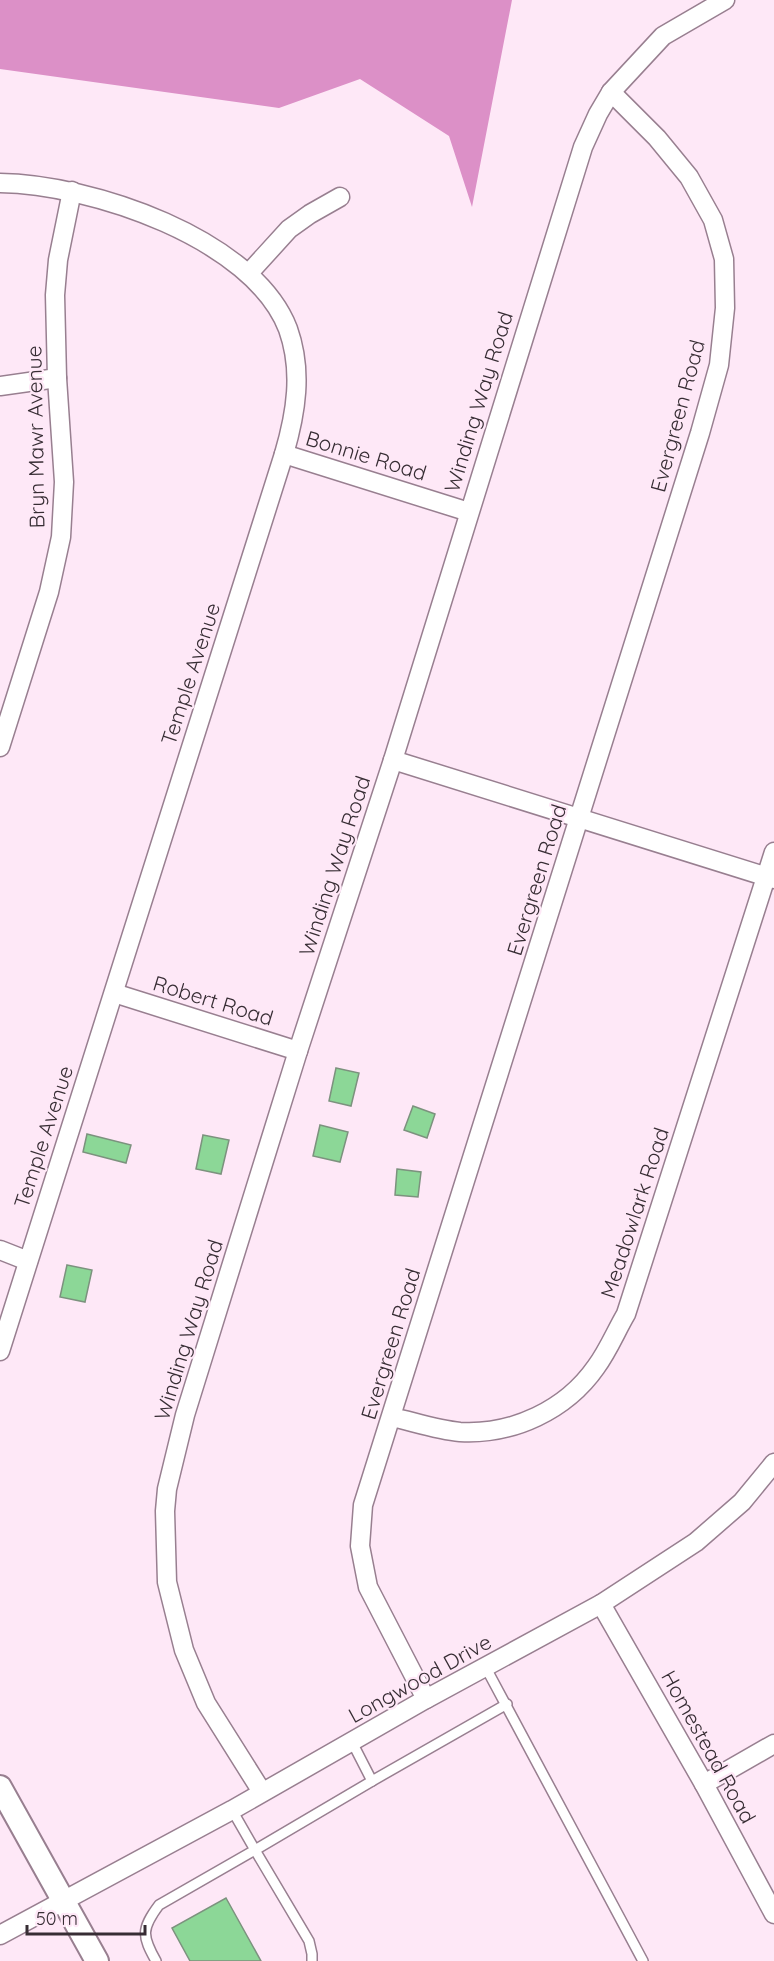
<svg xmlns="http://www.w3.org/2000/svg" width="774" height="1961" viewBox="0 0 774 1961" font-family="Quicksand,sans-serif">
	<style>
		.forest { fill: #dc90c7 }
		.building { fill: #8cd797; stroke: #7c927e; stroke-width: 1.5 }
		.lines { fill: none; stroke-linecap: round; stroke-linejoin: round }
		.service-casing { stroke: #987f90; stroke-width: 12 }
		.minor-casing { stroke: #987f90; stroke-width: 21 }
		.tertiary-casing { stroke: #987f90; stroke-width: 26 }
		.service { stroke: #fff; stroke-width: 9 }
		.minor { stroke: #fff; stroke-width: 18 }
		.tertiary { stroke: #fff; stroke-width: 22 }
		.labels { text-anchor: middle; stroke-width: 4.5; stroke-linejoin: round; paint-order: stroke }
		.street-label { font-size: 21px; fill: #372d34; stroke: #fee8f7 }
	</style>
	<rect width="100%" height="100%" fill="#fee8f7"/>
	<path class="forest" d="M0 0H512L472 207 449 136 360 79 279 108 0 69Z"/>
	<g class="building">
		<path d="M336 1068 359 1073 351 1106 329 1101Z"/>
		<path d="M413 1106 435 1114 427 1138 404 1130Z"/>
		<path d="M320 1125 348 1132 340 1162 313 1156Z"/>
		<path d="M87 1134 131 1145 126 1163 83 1152Z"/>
		<path d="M203 1135 229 1140 221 1174 196 1169Z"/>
		<path d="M397 1169 421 1172 418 1197 395 1195Z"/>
		<path d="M67 1265 92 1270 85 1302 60 1297Z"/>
		<path d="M226 1898 261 1961H190L172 1928Z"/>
	</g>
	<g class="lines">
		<defs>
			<g id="service">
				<path d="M486 1668 643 1961"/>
				<path d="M372 1781 507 1704"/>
				<path d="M156 1961C142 1936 141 1929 159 1905L255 1850 232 1810"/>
				<path d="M312 1961V1954L309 1941 255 1850 372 1781 352 1742"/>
			</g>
			<g id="minor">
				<path d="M0 183C90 184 253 238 288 329 303 371 296 413 284 454L0 1351"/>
				<path d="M249 273 289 229 310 214 340 197"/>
				<path d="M0 386 57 378"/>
				<path d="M284 454 469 512"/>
				<path d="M0 747 49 592 61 537 64 482 57 378 55 295 58 260 72 191"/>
				<path d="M393 760 774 879"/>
				<path d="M114 993 298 1051"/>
				<path d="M0 1250 28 1261"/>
				<path d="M392 1417C414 1422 438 1430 460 1432 513 1435 566 1410 596 1367 608 1351 616 1331 626 1314L774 852"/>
				<path d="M601 1604 704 1784 774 1914"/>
				<path d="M426 1699 368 1587 360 1546 363 1505 700 433 719 365 725 308 724 259 713 220 689 177 657 138 611 92"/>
				<path d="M704 1784 774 1744"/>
				<path d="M262 1792 206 1703 184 1650 167 1582 165 1511 167 1489 185 1415 298 1051 393 760 583 147 598 114 611 92 663 36 725 0"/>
				<path d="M0 1935 232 1810 426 1699 601 1604 696 1542 742 1502 774 1463"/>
			</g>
			<path id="tertiary" d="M0 1787 97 1961"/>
		</defs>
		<use href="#service" class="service-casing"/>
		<use href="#minor" class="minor-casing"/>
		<use href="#tertiary" class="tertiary-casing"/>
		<use href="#service" class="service"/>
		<use href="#minor" class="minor"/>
		<use href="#tertiary" class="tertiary"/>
	</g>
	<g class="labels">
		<g class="street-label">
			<text transform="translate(479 402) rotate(-73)" y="7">Winding Way Road</text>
			<text transform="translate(678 416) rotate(-75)" y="7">Evergreen Road</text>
			<text transform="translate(36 437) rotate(-91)" y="7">Bryn Mawr Avenue</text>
			<text transform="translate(366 456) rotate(17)" y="7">Bonnie Road</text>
			<text transform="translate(191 674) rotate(-72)" y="7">Temple Avenue</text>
			<text transform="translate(335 866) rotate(-72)" y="7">Winding Way Road</text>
			<text transform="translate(537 880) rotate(-73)" y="7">Evergreen Road</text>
			<text transform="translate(213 1001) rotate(17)" y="7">Robert Road</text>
			<text transform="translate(44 1137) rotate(-72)" y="7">Temple Avenue</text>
			<text transform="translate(635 1213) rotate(-72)" y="7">Meadowlark Road</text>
			<text transform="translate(189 1330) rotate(-73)" y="7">Winding Way Road</text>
			<text transform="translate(391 1344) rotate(-73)" y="7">Evergreen Road</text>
			<text transform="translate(420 1679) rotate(-29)" y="7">Longwood Drive</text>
			<text transform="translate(708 1747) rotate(61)" y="7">Homestead Road</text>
		</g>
	</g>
	<path d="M27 1925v9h118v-9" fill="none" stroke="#372d34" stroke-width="3"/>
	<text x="36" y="1925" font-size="18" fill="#372d34" stroke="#fee8f7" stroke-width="4.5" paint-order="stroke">50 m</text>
</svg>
